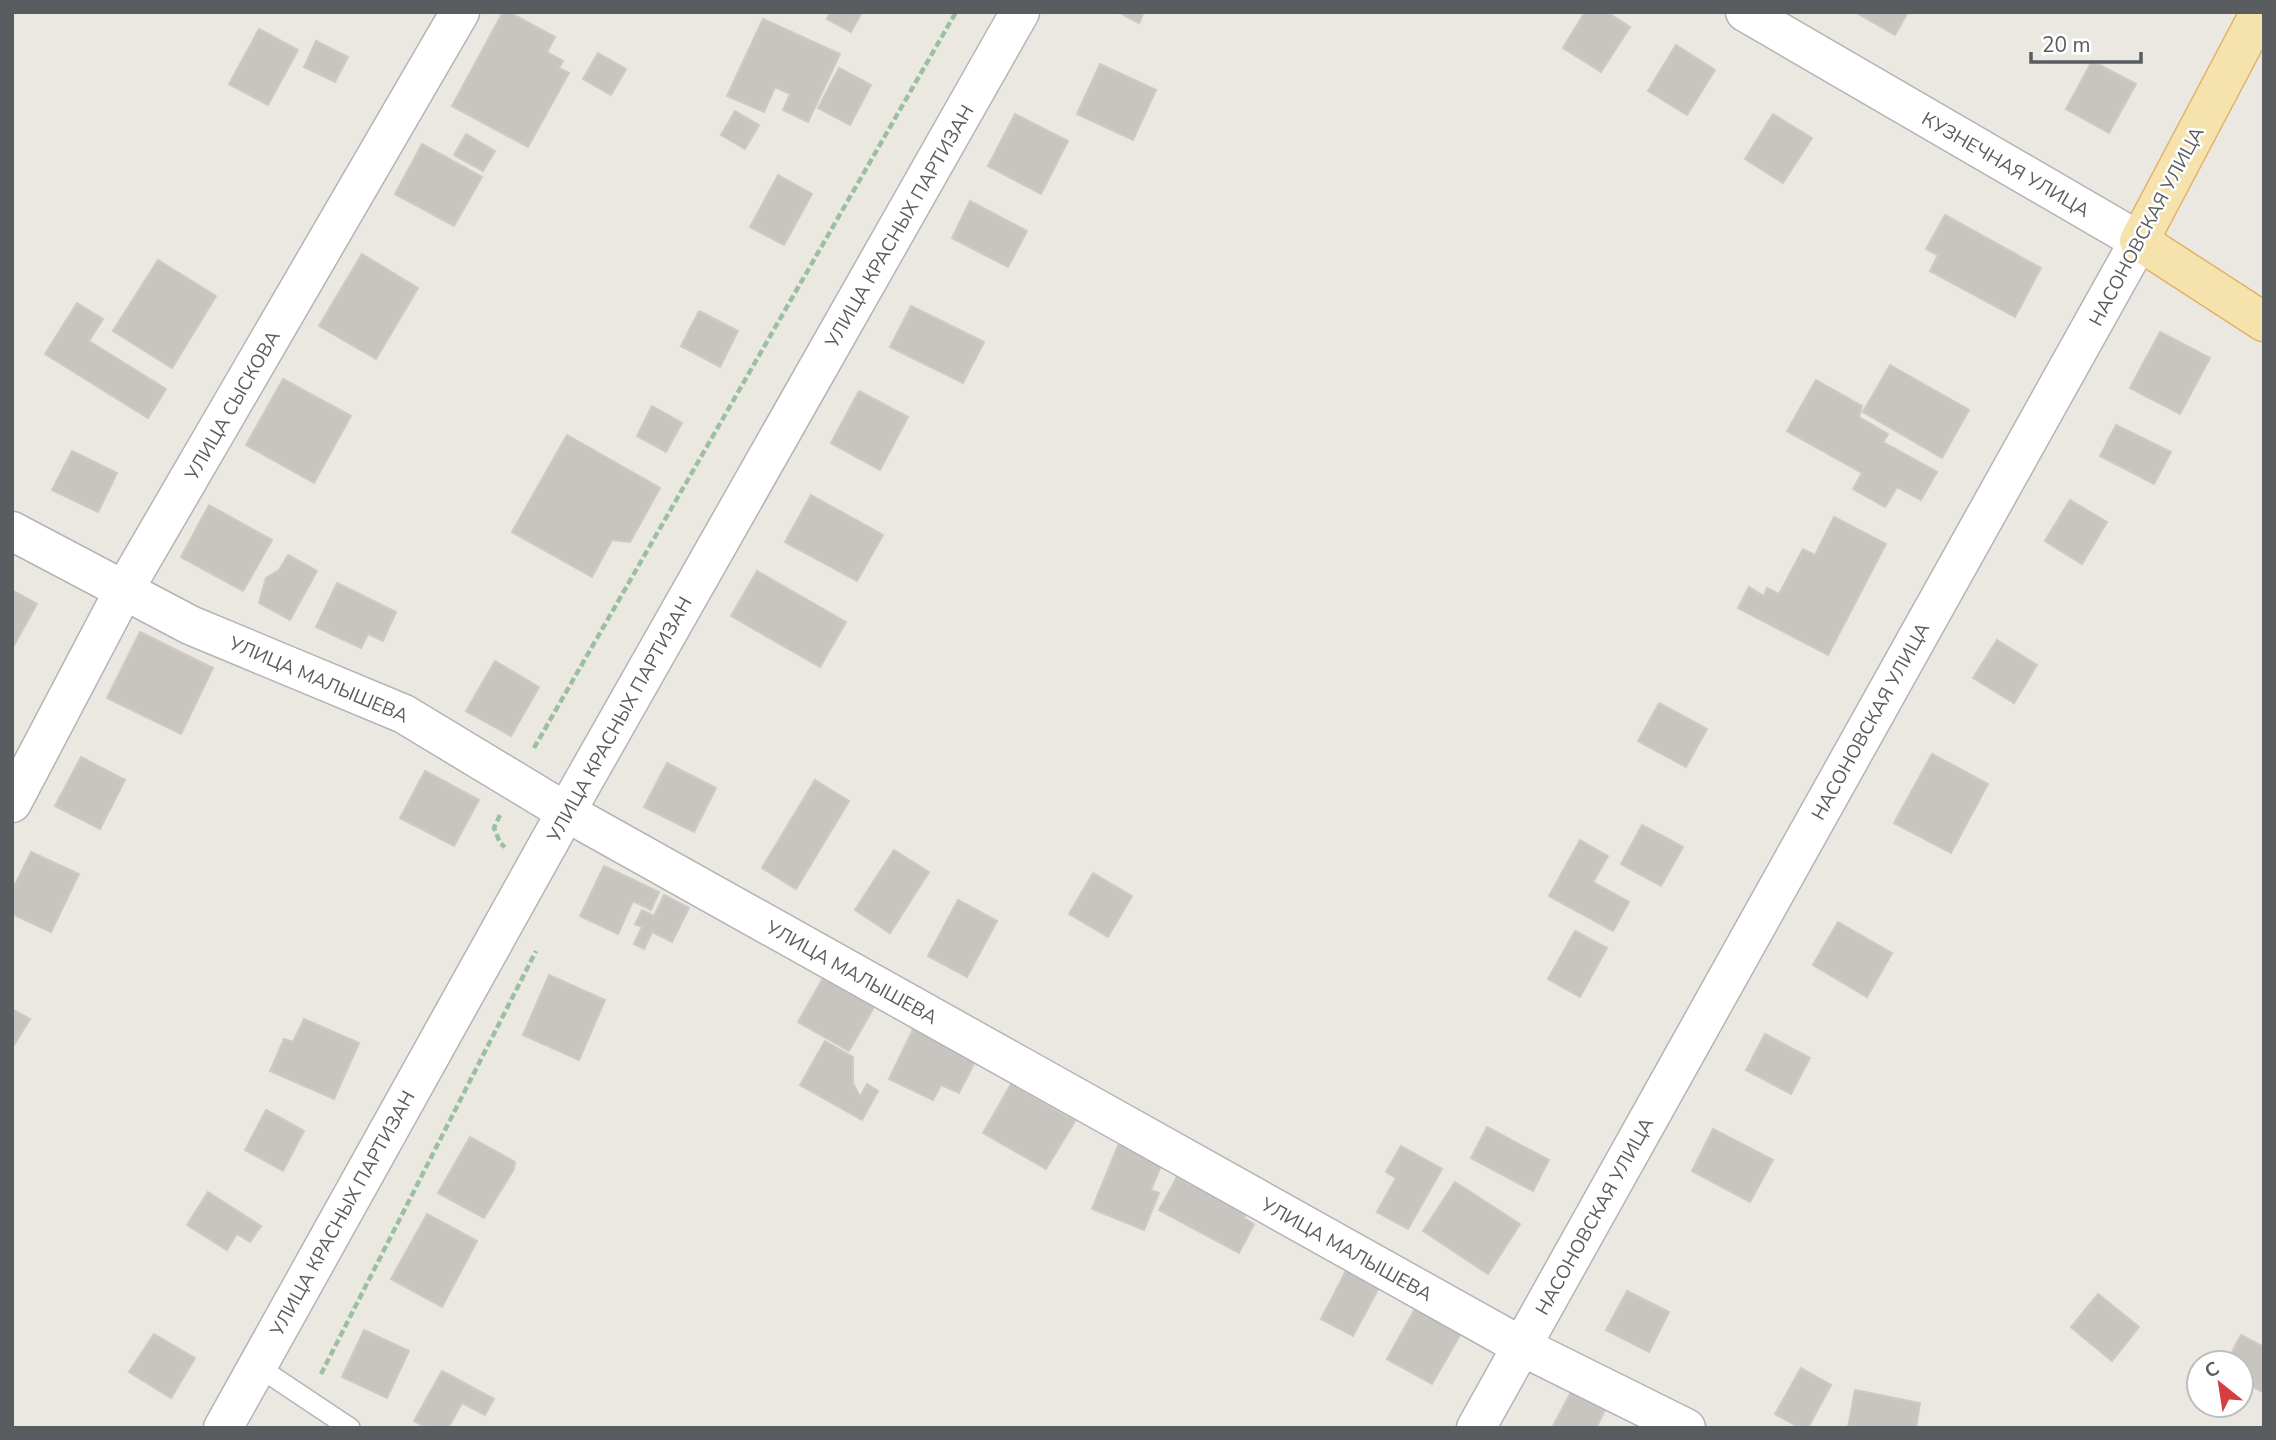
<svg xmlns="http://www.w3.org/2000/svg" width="2276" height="1440" viewBox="0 0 2276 1440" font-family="'Nunito Sans',sans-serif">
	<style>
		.building { fill: #c8c5c0; stroke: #cfc9c1; stroke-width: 2 }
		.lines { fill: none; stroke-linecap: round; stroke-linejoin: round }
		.service-casing { stroke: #b2b4b7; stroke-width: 22 }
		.minor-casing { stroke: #b2b4b7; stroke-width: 41 }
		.primary-casing { stroke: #e0b265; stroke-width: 41 }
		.path { stroke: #9ac0a1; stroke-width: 4.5; stroke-dasharray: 7 3.5; stroke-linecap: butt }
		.service { stroke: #fff; stroke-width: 19 }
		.minor { stroke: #fff; stroke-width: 38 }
		.primary { stroke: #f5e2ac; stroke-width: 38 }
		.labels { text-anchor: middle; stroke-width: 5; stroke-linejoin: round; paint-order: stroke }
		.street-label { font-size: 19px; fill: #5a5d60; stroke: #fff }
	</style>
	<rect width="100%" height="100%" fill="#ebe8e1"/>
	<g class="building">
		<path d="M503 12H509L555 37 547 52 563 61 559 68 569 73 528 147 452 106Z"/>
		<path d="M830 12H862L851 32 827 19Z"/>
		<path d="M1118 12H1144L1139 23Z"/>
		<path d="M1585 12H1607L1630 27 1601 72 1563 48Z"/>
		<path d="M1855 12H1908L1895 35Z"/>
		<path d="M763 19 840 54 808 122 783 110 790 94 775 87 764 112 727 96Z"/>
		<path d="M259 29 298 50 268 105 229 84Z"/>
		<path d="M316 41 348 57 335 82 304 67Z"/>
		<path d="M1676 45 1715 70 1687 115 1648 91Z"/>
		<path d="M598 53 626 69 611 95 583 79Z"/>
		<path d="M2092 61 2136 84 2109 133 2066 109Z"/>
		<path d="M1100 64 1156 90 1133 140 1077 114Z"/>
		<path d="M839 68 871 85 850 125 818 108Z"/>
		<path d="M735 111 759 125 745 149 721 135Z"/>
		<path d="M1015 114 1068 141 1041 194 988 166Z"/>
		<path d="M1773 114 1812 138 1783 183 1745 159Z"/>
		<path d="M466 134 495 151 483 171 454 155Z"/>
		<path d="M422 144 482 177 454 226 395 194Z"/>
		<path d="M778 175 812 194 784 245 750 227Z"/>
		<path d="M970 201 1027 231 1008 267 952 238Z"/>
		<path d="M1945 215 2041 268 2015 317 1930 271 1938 255 1926 249Z"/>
		<path d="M362 254 418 288 376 359 319 326Z"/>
		<path d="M158 260 216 296 172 368 113 331Z"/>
		<path d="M77 303 103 319 89 341 166 389 148 418 45 354Z"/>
		<path d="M911 306 984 342 963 383 890 347Z"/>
		<path d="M699 311 738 331 720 367 681 346Z"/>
		<path d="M2160 332 2210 358 2180 414 2130 388Z"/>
		<path d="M1890 365 1969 410 1942 458 1863 412Z"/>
		<path d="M283 379 351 416 314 483 246 445Z"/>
		<path d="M1816 380 1862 406 1859 417 1888 434 1883 442 1937 472 1921 500 1897 487 1885 507 1853 489 1862 473 1787 431Z"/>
		<path d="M859 391 908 417 880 470 831 443Z"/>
		<path d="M652 406 682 423 666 452 637 436Z"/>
		<path d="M2116 425 2171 452 2154 484 2100 456Z"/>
		<path d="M567 435 660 488 630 542 612 540 592 577 512 532Z"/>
		<path d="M72 451 117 473 98 512 52 490Z"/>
		<path d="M811 495 883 535 857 581 785 542Z"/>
		<path d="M2070 500 2107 522 2082 564 2045 541Z"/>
		<path d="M209 505 272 540 243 591 181 557Z"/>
		<path d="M1834 517 1886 544 1828 655 1738 608 1749 587 1764 596 1767 588 1779 594 1803 549 1815 555Z"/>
		<path d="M288 555 317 571 290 620 259 603 266 578 279 570Z"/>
		<path d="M757 571 846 622 820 667 731 616Z"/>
		<path d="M337 583 396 612 383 641 368 634 361 648 316 627Z"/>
		<path d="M12 590 37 604 12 649Z"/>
		<path d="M140 632 213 668 181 734 107 698Z"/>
		<path d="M1997 640 2037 665 2014 703 1973 678Z"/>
		<path d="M495 661 539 687 511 736 466 711Z"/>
		<path d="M1659 703 1707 729 1686 767 1638 741Z"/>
		<path d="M1932 754 1988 784 1951 853 1894 823Z"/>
		<path d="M81 757 125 780 100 829 55 806Z"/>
		<path d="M667 763 716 788 694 832 644 807Z"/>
		<path d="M425 771 479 800 454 846 400 818Z"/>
		<path d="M815 780 849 801 796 889 762 868Z"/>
		<path d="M1642 825 1683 847 1661 886 1621 864Z"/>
		<path d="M1580 840 1608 856 1593 882 1629 902 1613 931 1549 896Z"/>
		<path d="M894 850 929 872 890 933 855 910Z"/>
		<path d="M31 852 79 874 51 932 12 914V891Z"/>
		<path d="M604 866 659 892 651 910 633 901 618 934 580 916Z"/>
		<path d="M1093 873 1132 896 1108 937 1069 914Z"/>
		<path d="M664 895 689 908 672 942 652 932 644 949 634 944 642 927 635 924 642 910 654 916Z"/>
		<path d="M958 900 997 921 967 977 928 956Z"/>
		<path d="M1838 922 1892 953 1867 997 1813 965Z"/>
		<path d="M1575 931 1607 948 1580 997 1548 979Z"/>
		<path d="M549 975 605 1000 579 1060 523 1035Z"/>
		<path d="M823 978 874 1007 849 1051 798 1022Z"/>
		<path d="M12 1009 30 1019 12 1048Z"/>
		<path d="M304 1019 359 1043 334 1099 270 1071 284 1039 293 1042Z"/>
		<path d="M916 1023 979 1054 959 1093 941 1085 933 1100 889 1079Z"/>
		<path d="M1765 1034 1810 1058 1791 1094 1746 1070Z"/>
		<path d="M825 1041 853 1057V1083L860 1097 867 1084 878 1091 862 1120 800 1085Z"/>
		<path d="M1011 1084 1075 1121 1046 1169 983 1133Z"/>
		<path d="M266 1110 304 1131 283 1171 245 1150Z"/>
		<path d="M1487 1127 1549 1160 1533 1191 1471 1158Z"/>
		<path d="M1713 1129 1773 1160 1750 1202 1692 1171Z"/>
		<path d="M1122 1136 1166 1153 1151 1190 1159 1193 1144 1230 1092 1209Z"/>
		<path d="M470 1137 515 1162 514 1169 484 1218 438 1193Z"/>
		<path d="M1401 1146 1442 1169 1408 1229 1377 1212 1396 1178 1386 1172Z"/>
		<path d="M1177 1177 1190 1185 1200 1179 1250 1205 1244 1218 1254 1224 1239 1253 1159 1210Z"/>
		<path d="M1455 1182 1520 1224 1488 1274 1423 1231Z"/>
		<path d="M208 1192 261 1226 250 1242 237 1234 227 1250 187 1225Z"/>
		<path d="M427 1214 477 1241 442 1307 391 1279Z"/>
		<path d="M1348 1267 1381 1284 1353 1336 1321 1319Z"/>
		<path d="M1627 1291 1669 1312 1649 1352 1606 1330Z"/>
		<path d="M2098 1294 2139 1327 2112 1361 2071 1327Z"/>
		<path d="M1417 1305 1463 1330 1432 1384 1387 1359Z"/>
		<path d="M364 1330 409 1351 387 1398 342 1377Z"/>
		<path d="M154 1334 195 1358 171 1398 129 1372Z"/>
		<path d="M2241 1335 2264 1347V1393L2241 1380V1363H2226Z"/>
		<path d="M1801 1368 1831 1385 1808 1428H1800L1775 1414Z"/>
		<path d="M442 1371 494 1399 485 1415 462 1403 448 1428H427L414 1421Z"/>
		<path d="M1572 1390 1606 1408 1596 1428H1552Z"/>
		<path d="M1855 1390 1920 1403 1916 1428H1848Z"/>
	</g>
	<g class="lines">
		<defs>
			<path id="service" d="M257 1366 350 1428"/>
			<g id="minor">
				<path d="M12 531 190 625 404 714 566 812 1521 1346 1686 1428"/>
				<path d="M12 803 124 590 460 12"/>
				<path d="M223 1428 566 812 1020 12"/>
				<path d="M1476 1428 2139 241 1745 12"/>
			</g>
			<path id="primary" d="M2260 12 2139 241 2264 322"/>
		</defs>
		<use href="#service" class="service-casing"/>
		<use href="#minor" class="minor-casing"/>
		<use href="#primary" class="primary-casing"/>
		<g class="path">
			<path d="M534 748 956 12"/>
			<path d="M500 815 494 828 500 843 505 847"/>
			<path d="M321 1374 536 951"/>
		</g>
		<use href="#service" class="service"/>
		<use href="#minor" class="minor"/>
		<use href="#primary" class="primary"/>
	</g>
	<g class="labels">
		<g class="street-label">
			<text transform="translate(2006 164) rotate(30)" y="7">КУЗНЕЧНАЯ УЛИЦА</text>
			<text transform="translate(899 226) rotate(-60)" y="7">УЛИЦА КРАСНЫХ ПАРТИЗАН</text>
			<text transform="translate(2146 226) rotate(-62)" y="7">НАСОНОВСКАЯ УЛИЦА</text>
			<text transform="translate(232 405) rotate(-60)" y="7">УЛИЦА СЫСКОВА</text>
			<text transform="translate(319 679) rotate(23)" y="7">УЛИЦА МАЛЫШЕВА</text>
			<text transform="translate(619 719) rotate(-61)" y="7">УЛИЦА КРАСНЫХ ПАРТИЗАН</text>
			<text transform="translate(1870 721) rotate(-61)" y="7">НАСОНОВСКАЯ УЛИЦА</text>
			<text transform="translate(852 972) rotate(29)" y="7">УЛИЦА МАЛЫШЕВА</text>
			<text transform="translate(342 1213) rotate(-61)" y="7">УЛИЦА КРАСНЫХ ПАРТИЗАН</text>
			<text transform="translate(1594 1216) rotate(-61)" y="7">НАСОНОВСКАЯ УЛИЦА</text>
			<text transform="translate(1347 1249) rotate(29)" y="7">УЛИЦА МАЛЫШЕВА</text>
		</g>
	</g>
	<rect width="2276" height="1440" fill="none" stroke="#5a5d60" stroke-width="28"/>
	<g transform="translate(2220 1384) rotate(330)"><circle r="33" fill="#ffffff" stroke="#bdbebf" stroke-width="2"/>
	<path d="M0-5L12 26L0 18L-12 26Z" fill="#d43e41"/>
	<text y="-10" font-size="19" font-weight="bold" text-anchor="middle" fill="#5a5d60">С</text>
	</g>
	<path d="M2031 52v10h110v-10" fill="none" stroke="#5a5d60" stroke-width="3.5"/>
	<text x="2042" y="52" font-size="21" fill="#5a5d60" stroke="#ffffff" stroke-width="5" paint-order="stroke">20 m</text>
</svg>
